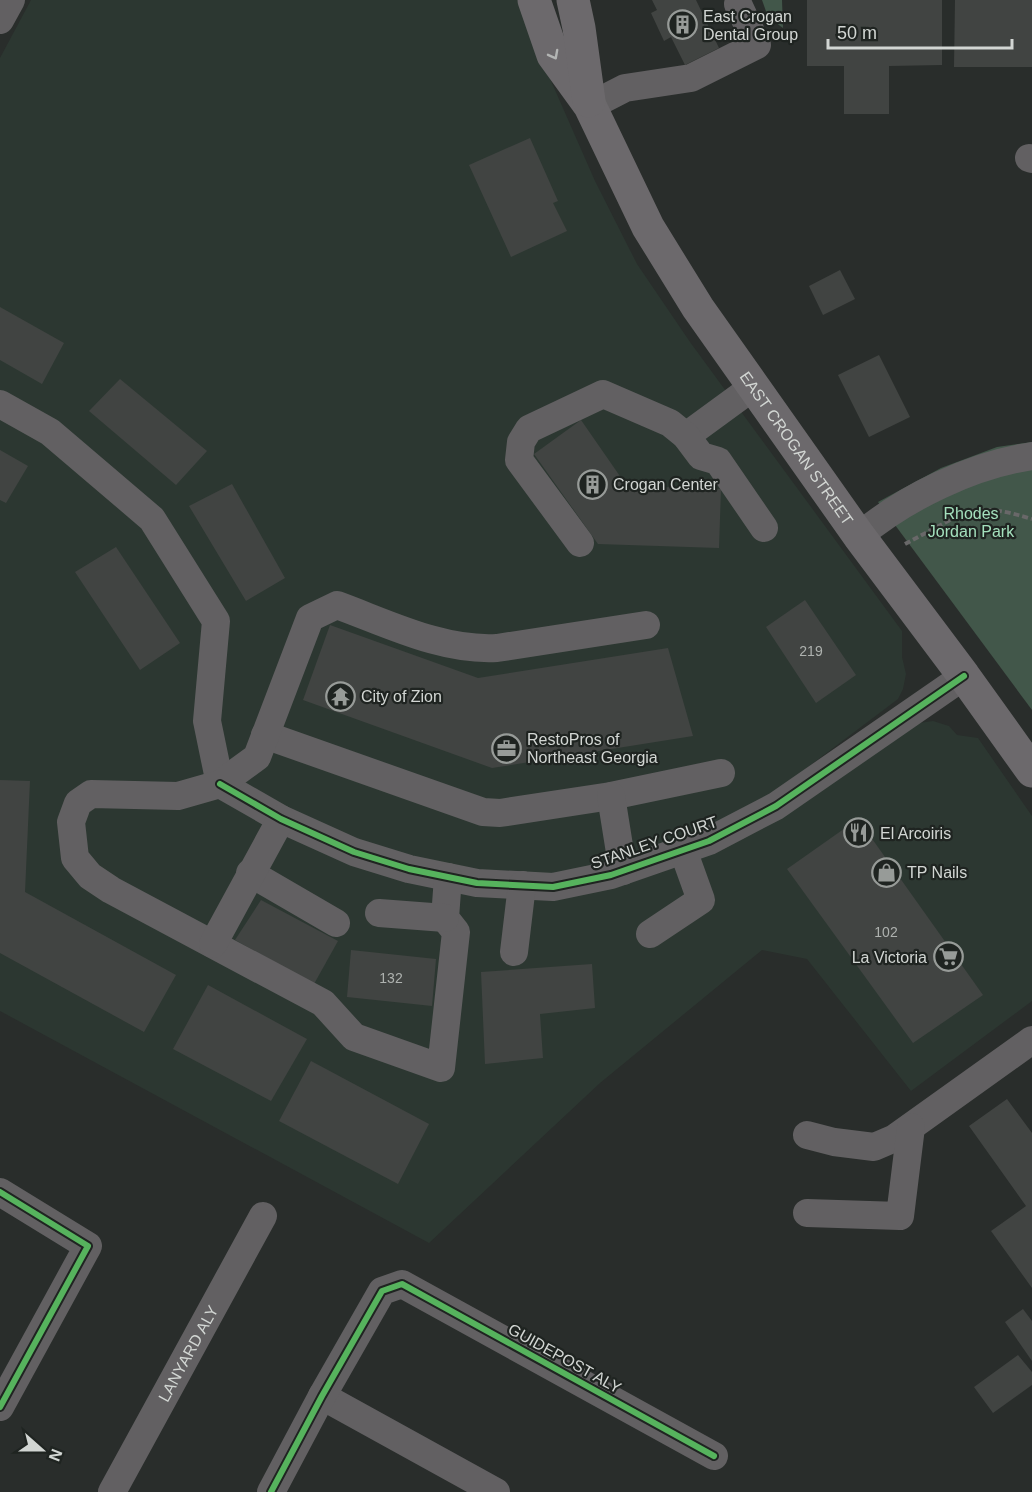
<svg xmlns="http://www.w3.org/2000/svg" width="1032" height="1492" viewBox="0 0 1032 1492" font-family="Arial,sans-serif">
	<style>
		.built { fill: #2c3731 }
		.green { fill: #42574a }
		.building { fill: #414442 }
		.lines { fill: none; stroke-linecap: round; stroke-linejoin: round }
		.path { stroke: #696869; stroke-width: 4; stroke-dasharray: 6 3; stroke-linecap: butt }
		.minor { stroke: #626062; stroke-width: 28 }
		.major { stroke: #6c696c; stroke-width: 33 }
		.cycleway-casing { stroke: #1f2421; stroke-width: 10 }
		.cycleway { stroke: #56b35d; stroke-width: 6 }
		.oneway { stroke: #b3b5b4 }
		.labels { text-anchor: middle; stroke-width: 4.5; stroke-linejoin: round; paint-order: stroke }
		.number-label { font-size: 14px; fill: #aeb2af }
		.poi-label { font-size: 16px; fill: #d2d6d3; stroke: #1f2421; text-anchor: start }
		.street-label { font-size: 16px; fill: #d2d6d3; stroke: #1f2421 }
		.park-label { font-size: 16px; fill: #a4e0bd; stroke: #1f2421 }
	</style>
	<rect width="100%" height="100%" fill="#292d2b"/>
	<path class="built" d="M31 0H518L526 24 595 181 637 264 690 342 902 631V657L906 674 903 689 898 699 804 770 919 723 933 721 949 726 957 735 978 738 1032 816V1001L911 1091 807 959 762 950 600 1083 429 1243 0 1011V58Z"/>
	<g class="green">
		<path d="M762 0H782L783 28 768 17Z"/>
		<path d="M1032 442V710L878 502 941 468 997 447Z"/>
	</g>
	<g class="building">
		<path d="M652 0H696L719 48 685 65 671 37 664 41 651 13 657 10Z"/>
		<path d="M807 0H942V65L889 66V114H844V66H807Z"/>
		<path d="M955 0H1032V67H954Z"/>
		<path d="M530 138 558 201 553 203 567 231 511 257 469 165Z"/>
		<path d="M840 270 855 299 823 315 809 286Z"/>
		<path d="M0 307 64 343 42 384 0 360Z"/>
		<path d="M879 355 910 417 869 437 838 375Z"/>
		<path d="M120 379 207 451 176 485 89 411Z"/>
		<path d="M581 420 624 482 633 486 721 489 719 548 598 544 534 454Z"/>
		<path d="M0 450 28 466 6 503 0 500Z"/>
		<path d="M232 484 285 578 246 601 189 506Z"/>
		<path d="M116 547 180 643 140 670 75 572Z"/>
		<path d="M805 600 856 675 816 703 766 627Z"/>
		<path d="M330 625 478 678 668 648 693 736 492 768 303 700Z"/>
		<path d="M0 780 30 781 25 892 176 975 144 1032 0 953Z"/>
		<path d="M858 819 983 995 913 1043 787 869Z"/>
		<path d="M261 900 338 941 314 984 235 940Z"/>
		<path d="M351 950 436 959 432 1006 347 997Z"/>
		<path d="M592 964 595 1008 540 1014 543 1058 485 1064 481 972Z"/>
		<path d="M208 985 307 1039 271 1101 173 1049Z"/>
		<path d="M311 1061 429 1124 398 1184 279 1121Z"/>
		<path d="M1007 1099 1032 1133V1288L991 1231 1026 1206 969 1126Z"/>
		<path d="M1023 1309 1032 1321V1361L1005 1322Z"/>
		<path d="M1018 1355 1032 1372V1385L993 1413 974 1387Z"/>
	</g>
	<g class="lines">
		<path class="path" d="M905 544 963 513C988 506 1008 512 1032 519"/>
		<g class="minor">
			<path d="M0 20 11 0"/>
			<path d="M590 106 625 88 691 78 757 45 738 4"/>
			<path d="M1029 158 1032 159"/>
			<path d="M0 404 50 432 152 519 216 621 207 721 220 784"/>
			<path d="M686 436 753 387"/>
			<path d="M859 536C906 497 972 465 1032 456"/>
			<path d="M580 543 519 460 521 442 529 429 603 394 670 423 686 436 701 456 718 461 764 528"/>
			<path d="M265 735 483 812 500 813 611 796 721 773"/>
			<path d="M220 784 281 819 354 852 409 869 477 883 553 887 611 875 709 841 776 806 964 676"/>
			<path d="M611 796 623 871"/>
			<path d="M250 873 336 923"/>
			<path d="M448 877 445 918 456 932 441 1068 354 1037 323 1003 111 890 90 876 75 858 71 822 78 803 91 794 178 796 220 784 257 757 310 618 337 605C389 624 442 651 497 648L646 625"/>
			<path d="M379 913 445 918"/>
			<path d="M650 934 701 900 683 850"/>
			<path d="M213 944 281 819"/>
			<path d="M514 952 522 885"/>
			<path d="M807 1135 834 1142 874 1147 895 1138 1032 1040"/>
			<path d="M0 1192 88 1246 0 1407"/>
			<path d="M807 1213 900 1216 911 1127"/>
			<path d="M322 1396 496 1492"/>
			<path id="s1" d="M112 1492 263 1216"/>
			<path d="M271 1492 322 1396 382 1291 402 1284 714 1456"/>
		</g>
		<g class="major">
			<path id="s2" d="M534 0 553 55 590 106 648 227 698 308 859 536 964 676 1032 771"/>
			<path d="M573 0 579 28 589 101"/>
		</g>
		<defs>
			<g id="cycleway">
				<path d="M220 784 281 819 354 852 409 869 477 883 553 887 611 875 709 841 776 806 964 676"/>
				<path d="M0 1192 88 1246 0 1407"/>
				<path d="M271 1492 322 1396 382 1291 402 1284 714 1456"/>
			</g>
		</defs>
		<use href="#cycleway" class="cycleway-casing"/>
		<use href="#cycleway" class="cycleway"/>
	</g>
	<defs><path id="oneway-chevron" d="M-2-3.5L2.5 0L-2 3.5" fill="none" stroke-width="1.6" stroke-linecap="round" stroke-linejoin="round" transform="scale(1.5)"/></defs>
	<use class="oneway" href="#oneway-chevron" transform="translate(554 55) rotate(62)"/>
	<defs>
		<symbol id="building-ring" viewBox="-11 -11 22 22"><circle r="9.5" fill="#1f2421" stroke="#979b98" stroke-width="1.5"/><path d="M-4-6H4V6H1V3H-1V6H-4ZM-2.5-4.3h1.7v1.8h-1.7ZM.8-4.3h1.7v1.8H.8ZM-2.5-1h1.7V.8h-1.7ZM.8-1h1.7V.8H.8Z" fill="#979b98"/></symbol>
		<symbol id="temple-ring" viewBox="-11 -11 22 22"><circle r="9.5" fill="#1f2421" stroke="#979b98" stroke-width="1.5"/><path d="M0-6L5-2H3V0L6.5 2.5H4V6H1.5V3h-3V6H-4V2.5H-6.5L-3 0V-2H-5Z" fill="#979b98"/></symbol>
		<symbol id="office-ring" viewBox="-11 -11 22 22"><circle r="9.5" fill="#1f2421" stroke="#979b98" stroke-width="1.5"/><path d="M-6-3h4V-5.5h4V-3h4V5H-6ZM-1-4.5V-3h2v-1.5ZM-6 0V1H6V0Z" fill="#979b98"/></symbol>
		<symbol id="restaurant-ring" viewBox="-11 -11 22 22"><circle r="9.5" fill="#1f2421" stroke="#979b98" stroke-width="1.5"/><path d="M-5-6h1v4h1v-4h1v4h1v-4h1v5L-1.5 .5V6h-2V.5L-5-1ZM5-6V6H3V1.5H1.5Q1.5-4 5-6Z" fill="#979b98"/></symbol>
		<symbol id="shop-ring" viewBox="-11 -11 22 22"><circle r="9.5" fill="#1f2421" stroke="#979b98" stroke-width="1.5"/><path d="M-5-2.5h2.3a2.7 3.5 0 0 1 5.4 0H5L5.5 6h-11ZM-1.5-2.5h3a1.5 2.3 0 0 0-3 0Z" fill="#979b98"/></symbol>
		<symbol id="supermarket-ring" viewBox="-11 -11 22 22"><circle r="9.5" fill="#1f2421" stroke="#979b98" stroke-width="1.5"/><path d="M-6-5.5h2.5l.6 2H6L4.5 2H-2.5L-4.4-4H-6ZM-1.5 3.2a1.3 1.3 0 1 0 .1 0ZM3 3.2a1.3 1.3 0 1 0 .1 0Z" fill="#979b98"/></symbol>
	</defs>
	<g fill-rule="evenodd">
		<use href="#building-ring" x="666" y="8" width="33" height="33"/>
		<use href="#building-ring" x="576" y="468" width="33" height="33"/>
		<use href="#temple-ring" x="324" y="680" width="33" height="33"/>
		<use href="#office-ring" x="490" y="732" width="33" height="33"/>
		<use href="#restaurant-ring" x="842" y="816" width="33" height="33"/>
		<use href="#shop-ring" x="870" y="856" width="33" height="33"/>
		<use href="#supermarket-ring" x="932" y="940" width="33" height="33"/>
	</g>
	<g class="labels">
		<g class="number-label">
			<text x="811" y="656">219</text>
			<text x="886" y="937">102</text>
			<text x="391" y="983">132</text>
		</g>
		<g class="poi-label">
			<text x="703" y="22">East Crogan<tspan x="703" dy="18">Dental Group</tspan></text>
			<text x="613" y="490">Crogan Center</text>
			<text x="361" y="702">City of Zion</text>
			<text x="527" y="745">RestoPros of<tspan x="527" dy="18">Northeast Georgia</tspan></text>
			<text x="880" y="839">El Arcoiris</text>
			<text x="907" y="878">TP Nails</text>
			<text x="927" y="963" text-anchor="end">La Victoria</text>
		</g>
		<g class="street-label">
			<text dy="6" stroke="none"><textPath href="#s2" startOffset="522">EAST CROGAN STREET</textPath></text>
			<text transform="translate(654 842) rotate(-19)" y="6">STANLEY COURT</text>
			<text dy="6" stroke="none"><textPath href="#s1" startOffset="158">LANYARD ALY</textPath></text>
			<text transform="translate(565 1358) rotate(29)" y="6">GUIDEPOST ALY</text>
		</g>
		<g class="park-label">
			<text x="971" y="519">Rhodes<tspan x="971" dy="18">Jordan Park</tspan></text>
		</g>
	</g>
	<g transform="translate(42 1450) rotate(111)" stroke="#1f2421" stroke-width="4.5" paint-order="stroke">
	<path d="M0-4.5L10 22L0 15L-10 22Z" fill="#d2d6d3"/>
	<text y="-9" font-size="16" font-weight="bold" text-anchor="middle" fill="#d2d6d3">N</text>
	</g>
	<path d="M828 39v9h184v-9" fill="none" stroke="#d2d6d3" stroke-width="3"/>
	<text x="837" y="39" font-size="18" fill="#d2d6d3" stroke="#1f2421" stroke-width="4.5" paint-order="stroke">50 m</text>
</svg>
